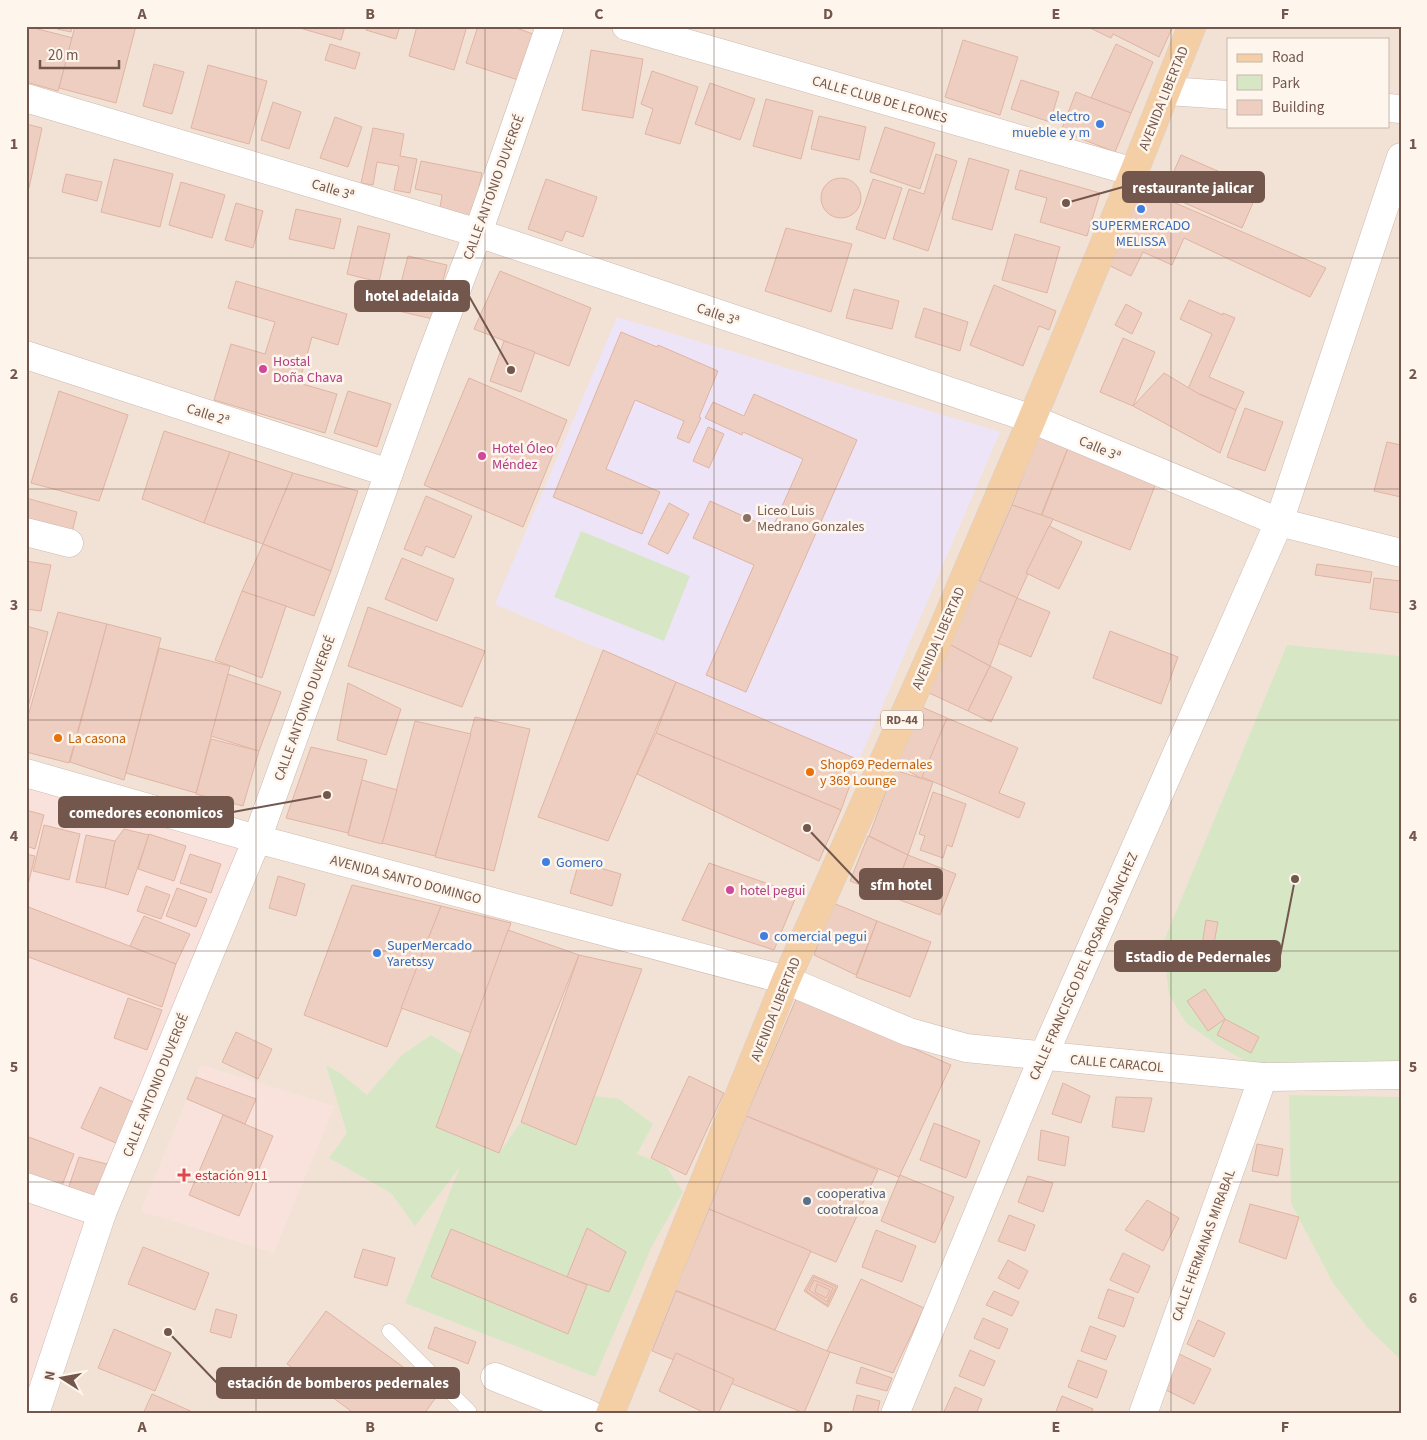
<svg xmlns="http://www.w3.org/2000/svg" width="1427" height="1440" viewBox="0 0 1427 1440" font-family="'Source Sans 3',sans-serif">
	<style>
		.residential { fill: #f2e2d6; fill-rule: evenodd }
		.commercial { fill: #fae2dc }
		.education { fill: #eee4f7 }
		.green { fill: #d7e7c6 }
		.building { fill: #eecec1; stroke: #e0b4a2 }
		.lines { fill: none; stroke-linecap: round; stroke-linejoin: round }
		.lane-casing { stroke: #ccb8ae; stroke-width: 15 }
		.street-casing { stroke: #ccb8ae; stroke-width: 29 }
		.secondary-casing { stroke: #d0baaf; stroke-width: 29 }
		.primary-casing { stroke: #d8d0cd; stroke-width: 29 }
		.lane { stroke: #fff; stroke-width: 14 }
		.street { stroke: #fff; stroke-width: 28 }
		.secondary { stroke: #fff; stroke-width: 28 }
		.primary { stroke: #f4cfa5; stroke-width: 28 }
		.grid { fill: none; stroke: #73574d; stroke-width: 1; stroke-opacity: 0.55 }
		.shop-dot { fill: #3f7fe0; stroke: #fef6ed; stroke-width: 2 }
		.hotel-dot { fill: #d1479c; stroke: #fef6ed; stroke-width: 2 }
		.education-dot { fill: #8d6e63; stroke: #fef6ed; stroke-width: 2 }
		.food-dot { fill: #e8710a; stroke: #fef6ed; stroke-width: 2 }
		.health-dot { fill: #e0444e; stroke: #fef6ed; stroke-width: 2 }
		.service-dot { fill: #5c6f8a; stroke: #fef6ed; stroke-width: 2 }
		.labels { text-anchor: middle; stroke-width: 5; stroke-linejoin: round; paint-order: stroke }
		.shield { fill: #fef6ed; stroke: #9d877d; stroke-width: 1 }
		.shield-label { font-size: 12px; font-weight: bold; fill: #73574d }
		.street-label { font-size: 14px; fill: #73574d; stroke: #fef6ed }
		.shop-label { font-size: 14px; fill: #366cbe; stroke: #fef6ed; text-anchor: start }
		.hotel-label { font-size: 14px; fill: #b23c85; stroke: #fef6ed; text-anchor: start }
		.education-label { font-size: 14px; fill: #785e54; stroke: #fef6ed; text-anchor: start }
		.food-label { font-size: 14px; fill: #c56008; stroke: #fef6ed; text-anchor: start }
		.health-label { font-size: 14px; fill: #be3a42; stroke: #fef6ed; text-anchor: start }
		.service-label { font-size: 14px; fill: #4e5e75; stroke: #fef6ed; text-anchor: start }
		.leader { fill: none; stroke: #73574d; stroke-width: 2 }
		.callout-dot { fill: #73574d; stroke: #fef6ed; stroke-width: 2 }
		.callout { fill: #73574d; stroke: #73574d; stroke-width: 2 }
		.callout-label { font-size: 15px; text-anchor: middle; font-weight: bold; fill: #fff }
		.neatline { fill: none; stroke: #73574d; stroke-width: 2 }
		.grid-label { font-size: 16px; text-anchor: middle; font-weight: bold; fill: #73574d }
	</style>
	<rect width="100%" height="100%" fill="#fbf1e7"/>
	<path class="residential" d="M26 26H1401V1414H26ZM1228 39H1388V126H1228Z"/>
	<g class="commercial">
		<path d="M26 781 248 845 98 1207 26 1180Z"/>
		<path d="M201 1065 334 1106 274 1253 141 1211Z"/>
		<path d="M26 1195 95 1219 26 1410Z"/>
	</g>
	<path class="education" d="M617 317 1000 432 859 760 495 604Z"/>
	<g class="green">
		<path d="M581 531 690 576 664 641 554 597Z"/>
		<path d="M1287 645 1401 656V1067H1256L1219 1046 1186 1023 1169 995 1163 943Z"/>
		<path d="M431 1035 463 1055 436 1127 499 1153 521 1122 576 1145 595 1096 619 1099 653 1124 637 1154 665 1165 683 1192 652 1246 595 1377 405 1303 460 1167 415 1226 391 1193 329 1158 347 1133 326 1065 340 1073 367 1095 402 1055Z"/>
		<path d="M1289 1095 1401 1097V1360L1367 1327 1333 1283 1291 1203Z"/>
	</g>
	<g class="building">
		<path d="M26 26 73 38 58 91 26 82Z"/>
		<path d="M57 26H72L71 32 57 29Z"/>
		<path d="M75 26H136L116 103 59 88Z"/>
		<path d="M293 26H345L341 40Z"/>
		<path d="M367 26H400L396 39 366 30Z"/>
		<path d="M417 26H467L454 70 409 56Z"/>
		<path d="M478 26H511L533 34 518 80 466 63Z"/>
		<path d="M1090 26H1173L1159 57 1113 34 1111 38 1090 28Z"/>
		<path d="M963 40 1018 57 1000 115 945 97Z"/>
		<path d="M330 44 360 53 355 69 325 60Z"/>
		<path d="M1116 44 1153 62 1131 113 1091 98Z"/>
		<path d="M591 50 643 59 633 118 582 110Z"/>
		<path d="M154 64 184 72 172 114 143 106Z"/>
		<path d="M208 65 267 81 249 144 191 128Z"/>
		<path d="M652 71 698 87 680 144 645 134 653 109 641 104Z"/>
		<path d="M1021 80 1059 92 1050 122 1011 109Z"/>
		<path d="M710 83 755 99 740 140 695 124Z"/>
		<path d="M1076 92 1131 113 1115 152 1061 131Z"/>
		<path d="M766 99 813 111 801 159 753 146Z"/>
		<path d="M273 102 301 112 289 149 261 140Z"/>
		<path d="M819 116 866 127 859 160 811 149Z"/>
		<path d="M335 117 362 127 348 167 320 158Z"/>
		<path d="M26 124 42 128 29 188 26 187Z"/>
		<path d="M885 127 935 143 920 189 870 172Z"/>
		<path d="M373 128 404 134 400 156 417 159 410 193 394 190 399 166 377 162 373 185 361 183Z"/>
		<path d="M936 154 957 161 928 251 893 239 909 189 924 194Z"/>
		<path d="M1181 155 1259 189 1242 228 1164 194Z"/>
		<path d="M969 158 1009 170 992 230 952 219Z"/>
		<path d="M114 159 173 174 160 227 101 212Z"/>
		<path d="M421 161 482 173 472 220 439 214 442 195 415 189Z"/>
		<path d="M1020 170 1100 193 1087 236 1040 222 1047 198 1015 189Z"/>
		<path d="M66 174 102 182 97 201 62 192Z"/>
		<circle cx="841" cy="198" r="20"/>
		<path d="M546 179 597 197 583 237 566 231 562 241 528 229Z"/>
		<path d="M873 179 902 188 885 239 856 229Z"/>
		<path d="M181 182 225 195 212 238 169 225Z"/>
		<path d="M1136 186 1326 268 1310 297 1184 238 1172 265 1143 252 1131 276 1104 263Z"/>
		<path d="M236 203 263 211 253 248 225 240Z"/>
		<path d="M296 209 341 219 334 249 289 239Z"/>
		<path d="M358 226 390 234 379 282 347 274Z"/>
		<path d="M786 228 852 244 831 312 765 291Z"/>
		<path d="M1015 234 1060 247 1047 293 1002 280Z"/>
		<path d="M408 256 447 265 433 319 394 310Z"/>
		<path d="M500 271 591 308 569 366 474 329Z"/>
		<path d="M236 281 347 314 338 345 312 337 299 383 337 394 325 433 214 400 231 344 265 354 275 322 228 308Z"/>
		<path d="M994 285 1056 311 1049 330 1039 326 1023 366 970 345Z"/>
		<path d="M854 289 899 301 892 329 846 318Z"/>
		<path d="M1189 300 1223 315V313L1235 318 1209 377 1244 392 1236 410 1200 394 1198 396 1187 391 1212 334 1180 319Z"/>
		<path d="M1126 304 1142 313 1132 334 1115 325Z"/>
		<path d="M924 308 968 322 960 351 915 337Z"/>
		<path d="M621 332 657 347 658 345 718 371 699 417 701 418 689 443 677 438 684 421 635 400 606 469 660 492 642 534 553 497Z"/>
		<path d="M1123 338 1155 352 1133 406 1100 392Z"/>
		<path d="M504 341 535 352 521 392 490 381Z"/>
		<path d="M1164 373 1199 394 1236 410 1220 453 1133 406Z"/>
		<path d="M469 378 567 420 523 527 424 485Z"/>
		<path d="M59 391 128 415 99 501 31 483Z"/>
		<path d="M348 391 391 404 377 447 334 433Z"/>
		<path d="M754 394 857 440 746 692 706 675 754 565 693 538 710 501 772 529 803 459 743 432 742 435 705 418 713 402 744 416Z"/>
		<path d="M1245 408 1283 422 1265 471 1227 457Z"/>
		<path d="M708 427 724 434 709 468 693 461Z"/>
		<path d="M164 431 230 452 204 523 142 499Z"/>
		<path d="M1039 433 1070 443 1041 515 1012 505Z"/>
		<path d="M1387 442 1401 445V497L1374 491Z"/>
		<path d="M1070 443 1158 478 1130 550 1042 515Z"/>
		<path d="M230 452 293 473 263 544 204 523Z"/>
		<path d="M293 473 358 491 331 571 263 544Z"/>
		<path d="M426 496 472 516 454 558 426 546 422 556 404 549Z"/>
		<path d="M26 498 77 512 71 536 26 526Z"/>
		<path d="M669 503 689 514 668 554 648 544Z"/>
		<path d="M1012 505 1053 519 1017 598 979 581Z"/>
		<path d="M1049 526 1082 542 1059 589 1026 573Z"/>
		<path d="M263 544 331 571 314 616 242 591Z"/>
		<path d="M402 558 454 579 437 621 385 599Z"/>
		<path d="M26 561 51 565 41 611 26 609Z"/>
		<path d="M1317 564 1372 572 1370 583 1315 575Z"/>
		<path d="M974 578 1017 598 990 666 949 644Z"/>
		<path d="M1374 578 1401 581V613L1370 609Z"/>
		<path d="M242 591 286 606 262 678 215 660Z"/>
		<path d="M1017 598 1050 612 1031 657 998 643Z"/>
		<path d="M368 607 485 651 462 707 348 666Z"/>
		<path d="M58 612 107 624 69 763 26 752V723Z"/>
		<path d="M107 624 161 638 124 780 70 762Z"/>
		<path d="M26 626 48 632 26 715Z"/>
		<path d="M1110 631 1178 657 1161 704 1093 678Z"/>
		<path d="M949 644 990 666 968 711 927 692Z"/>
		<path d="M159 648 230 666 196 793 126 773Z"/>
		<path d="M603 650 676 682 608 841 538 817Z"/>
		<path d="M990 666 1012 677 991 722 968 711Z"/>
		<path d="M228 674 281 692 259 751 211 736Z"/>
		<path d="M676 682 859 760 841 810 656 733Z"/>
		<path d="M348 683 401 709 386 755 337 740Z"/>
		<path d="M922 707 947 718 922 779 895 763Z"/>
		<path d="M475 717 530 729 494 871 435 857Z"/>
		<path d="M947 718 1018 748 999 793 1025 803 1019 818 922 777Z"/>
		<path d="M415 721 471 734 435 856 382 843Z"/>
		<path d="M656 733 841 810 819 861 637 774Z"/>
		<path d="M211 739 259 751 243 806 196 794Z"/>
		<path d="M311 747 367 760 348 833 286 818Z"/>
		<path d="M894 770 933 782 908 855 869 836Z"/>
		<path d="M362 780 397 790 382 844 348 835Z"/>
		<path d="M933 792 966 804 952 847 947 845 943 858 920 850 925 836 919 834Z"/>
		<path d="M26 810 44 815 35 849 26 846Z"/>
		<path d="M44 825 80 834 69 880 33 871Z"/>
		<path d="M124 829 149 835 128 895 105 888 115 841Z"/>
		<path d="M149 834 186 846 174 881 138 869Z"/>
		<path d="M86 835 115 841 105 888 76 882Z"/>
		<path d="M868 836 908 855 892 897 850 881Z"/>
		<path d="M26 854 35 856 27 889H26Z"/>
		<path d="M190 854 221 864 211 893 180 883Z"/>
		<path d="M908 855 956 874 940 915 892 897Z"/>
		<path d="M579 862 621 874 612 906 570 893Z"/>
		<path d="M709 863 797 894 774 950 682 920Z"/>
		<path d="M278 876 305 884 296 916 269 908Z"/>
		<path d="M352 885 441 906 387 1047 304 1015Z"/>
		<path d="M146 886 170 895 161 919 137 911Z"/>
		<path d="M177 888 207 899 196 927 166 916Z"/>
		<path d="M833 903 877 921 856 975 814 955Z"/>
		<path d="M26 906 176 964 162 1007 26 956Z"/>
		<path d="M441 906 511 923 472 1033 401 1008Z"/>
		<path d="M144 916 190 934 176 964 130 946Z"/>
		<path d="M1206 920 1218 922 1211 959 1200 957Z"/>
		<path d="M877 921 931 942 910 997 856 977Z"/>
		<path d="M508 930 579 955 499 1153 436 1127Z"/>
		<path d="M579 955 642 969 576 1145 521 1122Z"/>
		<path d="M1205 989 1225 1019 1208 1031 1187 1001Z"/>
		<path d="M797 997 951 1065 899 1177 746 1116Z"/>
		<path d="M128 998 162 1010 147 1050 114 1038Z"/>
		<path d="M1225 1019 1259 1037 1251 1053 1217 1035Z"/>
		<path d="M236 1032 272 1049 258 1079 222 1062Z"/>
		<path d="M689 1076 724 1093 686 1175 651 1158Z"/>
		<path d="M196 1077 256 1099 245 1124 187 1099Z"/>
		<path d="M1063 1083 1090 1096 1081 1123 1052 1114Z"/>
		<path d="M100 1087 140 1105 123 1146 81 1128Z"/>
		<path d="M1116 1097 1152 1098 1144 1132 1112 1127Z"/>
		<path d="M223 1115 273 1136 239 1216 189 1195Z"/>
		<path d="M746 1116 878 1170 836 1262 709 1209Z"/>
		<path d="M934 1123 980 1141 966 1178 920 1160Z"/>
		<path d="M1041 1130 1069 1137 1065 1166 1038 1160Z"/>
		<path d="M26 1136 74 1154 60 1191 26 1178Z"/>
		<path d="M1257 1144 1283 1149 1278 1176 1252 1171Z"/>
		<path d="M79 1157 115 1166 97 1202 67 1192Z"/>
		<path d="M900 1175 954 1197 935 1243 881 1221Z"/>
		<path d="M1028 1176 1053 1183 1043 1212 1018 1202Z"/>
		<path d="M1147 1200 1179 1218 1163 1251 1125 1230Z"/>
		<path d="M1250 1204 1299 1217 1286 1259 1239 1242Z"/>
		<path d="M709 1209 811 1251 775 1330 675 1290Z"/>
		<path d="M1009 1215 1035 1225 1025 1251 998 1241Z"/>
		<path d="M587 1228 626 1252 609 1292 567 1277Z"/>
		<path d="M451 1229 587 1285 568 1334 431 1277Z"/>
		<path d="M876 1230 916 1246 902 1282 862 1267Z"/>
		<path d="M143 1247 209 1273 195 1310 128 1284Z"/>
		<path d="M363 1249 395 1258 387 1286 354 1277Z"/>
		<path d="M1123 1253 1150 1266 1138 1293 1110 1280Z"/>
		<path d="M1008 1260 1028 1271 1019 1289 998 1278Z"/>
		<path d="M813 1275 838 1286 828 1307 804 1291Z"/>
		<path d="M814 1277 836 1287 827 1305 806 1291Z"/>
		<path d="M861 1279 924 1308 893 1373 827 1351Z"/>
		<path d="M814 1280 833 1288 827 1302 809 1290Z"/>
		<path d="M817 1284 830 1290 826 1298 815 1292Z"/>
		<path d="M1108 1289 1134 1298 1124 1327 1098 1318Z"/>
		<path d="M676 1291 830 1352 804 1413 652 1351Z"/>
		<path d="M994 1291 1019 1302 1012 1316 986 1305Z"/>
		<path d="M216 1309 237 1315 231 1338 210 1332Z"/>
		<path d="M326 1311 439 1393 424 1414H355L287 1364Z"/>
		<path d="M983 1318 1008 1329 999 1349 974 1338Z"/>
		<path d="M1198 1320 1225 1333 1214 1357 1187 1344Z"/>
		<path d="M1090 1326 1116 1336 1106 1360 1081 1351Z"/>
		<path d="M435 1327 476 1342 468 1364 428 1348Z"/>
		<path d="M114 1329 171 1353 155 1391 98 1368Z"/>
		<path d="M970 1350 995 1361 984 1386 959 1376Z"/>
		<path d="M676 1353 734 1379 718 1414H707L659 1391Z"/>
		<path d="M1179 1354 1211 1369 1194 1404 1162 1388Z"/>
		<path d="M1078 1360 1107 1371 1097 1398 1068 1387Z"/>
		<path d="M861 1367 892 1378 887 1391 856 1383Z"/>
		<path d="M955 1387 982 1399 976 1414H943Z"/>
		<path d="M152 1394 195 1413V1414H143Z"/>
		<path d="M857 1395 880 1401 877 1414H852Z"/>
		<path d="M1062 1396 1093 1409 1091 1414H1055Z"/>
	</g>
	<g class="lines">
		<defs>
			<path id="lane" d="M389 1331 469 1411 467 1414"/>
			<g id="street">
				<path d="M626 26 1134 172"/>
				<path d="M1167 91 1228 95"/>
				<path d="M26 98 478 233 1032 419"/>
				<path d="M1388 108 1401 109"/>
				<path d="M26 355 389 473"/>
				<path d="M26 532 69 543"/>
				<path d="M786 980 909 1032 966 1048 1263 1077 1401 1075"/>
				<path d="M26 1187 102 1213"/>
				<path d="M495 1377 589 1414"/>
				<path d="M35 1414 102 1213 257 839 430 359 478 233 550 26"/>
				<path d="M895 1414 1043 1057 1279 522 1401 157"/>
				<path d="M1143 1414 1263 1077"/>
			</g>
			<g id="secondary">
				<path d="M1032 419 1279 522 1401 553"/>
				<path d="M26 773 257 839 786 980"/>
			</g>
			<path id="primary" d="M610 1414 786 980 940 635 1032 419 1134 172 1192 26"/>
		</defs>
		<use href="#lane" class="lane-casing"/>
		<use href="#street" class="street-casing"/>
		<use href="#secondary" class="secondary-casing"/>
		<use href="#primary" class="primary-casing"/>
		<use href="#lane" class="lane"/>
		<use href="#street" class="street"/>
		<use href="#secondary" class="secondary"/>
		<use href="#primary" class="primary"/>
	</g>
	<path class="grid" d="M256 26V1414M485 26V1414M714 26V1414M942 26V1414M1171 26V1414M26 258H1401M26 489H1401M26 720H1401M26 951H1401M26 1182H1401"/>
	<g class="shop-dot">
		<circle cx="1100" cy="124" r="5"/>
		<circle cx="1141" cy="209" r="5"/>
		<circle cx="546" cy="862" r="5"/>
		<circle cx="764" cy="936" r="5"/>
		<circle cx="377" cy="953" r="5"/>
	</g>
	<g class="hotel-dot">
		<circle cx="263" cy="369" r="5"/>
		<circle cx="482" cy="456" r="5"/>
		<circle cx="730" cy="890" r="5"/>
	</g>
	<circle class="education-dot" cx="747" cy="518" r="5"/>
	<g class="food-dot">
		<circle cx="58" cy="738" r="5"/>
		<circle cx="810" cy="772" r="5"/>
	</g>
	<path class="health-dot" d="M181.5 1167.5h5v5h5v5h-5v5h-5v-5h-5v-5h5z"/>
	<circle class="service-dot" cx="807" cy="1201" r="5"/>
	<g class="labels">
		<rect class="shield" x="881" y="710.5" width="42" height="19" rx="4"/>
		<g class="shield-label">
			<text x="902" y="724">RD-44</text>
		</g>
		<g class="street-label">
			<text transform="translate(1163 98) rotate(-68)" y="5">AVENIDA LIBERTAD</text>
			<text transform="translate(880 99) rotate(16)" y="5">CALLE CLUB DE LEONES</text>
			<text transform="translate(493 187) rotate(-70)" y="5">CALLE ANTONIO DUVERGÉ</text>
			<text transform="translate(333 189) rotate(17)" y="5">Calle 3ª</text>
			<text transform="translate(718 314) rotate(19)" y="5">Calle 3ª</text>
			<text transform="translate(208 414) rotate(18)" y="5">Calle 2ª</text>
			<text transform="translate(1100 448) rotate(23)" y="5">Calle 3ª</text>
			<text transform="translate(938 638) rotate(-66)" y="5">AVENIDA LIBERTAD</text>
			<text transform="translate(304 708) rotate(-70)" y="5">CALLE ANTONIO DUVERGÉ</text>
			<text transform="translate(406 879) rotate(15)" y="5">AVENIDA SANTO DOMINGO</text>
			<text transform="translate(1083 966) rotate(-66)" y="5">CALLE FRANCISCO DEL ROSARIO SÁNCHEZ</text>
			<text transform="translate(775 1009) rotate(-68)" y="5">AVENIDA LIBERTAD</text>
			<text transform="translate(1117 1063) rotate(5)" y="5">CALLE CARACOL</text>
			<text transform="translate(155 1085) rotate(-68)" y="5">CALLE ANTONIO DUVERGÉ</text>
			<text transform="translate(1203 1245) rotate(-70)" y="5">CALLE HERMANAS MIRABAL</text>
		</g>
		<g class="shop-label">
			<text x="1090" y="121" text-anchor="end">electro<tspan x="1090" dy="16">mueble e y m</tspan></text>
			<text x="1141" y="230" text-anchor="middle">SUPERMERCADO<tspan x="1141" dy="16">MELISSA</tspan></text>
			<text x="556" y="867">Gomero</text>
			<text x="774" y="941">comercial pegui</text>
			<text x="387" y="950">SuperMercado<tspan x="387" dy="16">Yaretssy</tspan></text>
		</g>
		<g class="hotel-label">
			<text x="273" y="366">Hostal<tspan x="273" dy="16">Doña Chava</tspan></text>
			<text x="492" y="453">Hotel Óleo<tspan x="492" dy="16">Méndez</tspan></text>
			<text x="740" y="895">hotel pegui</text>
		</g>
		<g class="education-label">
			<text x="757" y="515">Liceo Luis<tspan x="757" dy="16">Medrano Gonzales</tspan></text>
		</g>
		<g class="food-label">
			<text x="68" y="743">La casona</text>
			<text x="820" y="769">Shop69 Pedernales<tspan x="820" dy="16">y 369 Lounge</tspan></text>
		</g>
		<g class="health-label">
			<text x="195" y="1180">estación 911</text>
		</g>
		<g class="service-label">
			<text x="817" y="1198">cooperativa<tspan x="817" dy="16">cootralcoa</tspan></text>
		</g>
	</g>
	<path class="leader" d="M1066 203L1123 187M511 370L469 296M327 795L233 812M807 828L860 884M1295 879L1280 956M168 1332L217 1383"/>
	<g class="callout-dot">
		<circle cx="1066" cy="203" r="5"/>
		<circle cx="511" cy="370" r="5"/>
		<circle cx="327" cy="795" r="5"/>
		<circle cx="807" cy="828" r="5"/>
		<circle cx="1295" cy="879" r="5"/>
		<circle cx="168" cy="1332" r="5"/>
	</g>
	<g class="callout">
		<rect x="1123" y="172" width="141" height="30" rx="5"/>
		<rect x="355" y="281" width="114" height="30" rx="5"/>
		<rect x="59" y="797" width="174" height="30" rx="5"/>
		<rect x="860" y="869" width="82" height="30" rx="5"/>
		<rect x="1115" y="941" width="165" height="30" rx="5"/>
		<rect x="217" y="1368" width="242" height="30" rx="5"/>
	</g>
	<g class="callout-label">
		<text x="1193" y="193">restaurante jalicar</text>
		<text x="412" y="301">hotel adelaida</text>
		<text x="146" y="818">comedores economicos</text>
		<text x="901" y="890">sfm hotel</text>
		<text x="1198" y="962">Estadio de Pedernales</text>
		<text x="338" y="1388">estación de bomberos pedernales</text>
	</g>
	<rect width="1427" height="1440" fill="none" stroke="#fef6ed" stroke-width="55"/>
	<rect x="1227" y="38" width="162" height="90" fill="#fef6ed" stroke="#c6b6ad"/>
	<rect x="1237" y="54" width="25" height="8" fill="#f4cfa5" stroke="#c6b6ad"/>
	<text x="1272" y="62" font-size="15" fill="#73574d">Road</text>
	<rect x="1237" y="75" width="25" height="15" fill="#d7e7c6" stroke="#c6b6ad"/>
	<text x="1272" y="88" font-size="15" fill="#73574d">Park</text>
	<rect x="1237" y="100" width="25" height="15" fill="#eecec1" stroke="#c6b6ad"/>
	<text x="1272" y="112" font-size="15" fill="#73574d">Building</text>
	<g transform="translate(62 1378) rotate(281)" stroke="#fef6ed" stroke-width="4" paint-order="stroke">
	<path d="M0-4L9 19L0 12L-9 19Z" fill="#73574d"/>
	<text y="-8" font-size="14" font-weight="bold" text-anchor="middle" fill="#73574d">N</text>
	</g>
	<path d="M40 60v8h79v-8" fill="none" stroke="#73574d" stroke-width="2.5"/>
	<text x="48" y="60" font-size="15" fill="#73574d" stroke="#fef6ed" stroke-width="4" paint-order="stroke">20 m</text>
	<rect x="28" y="28" width="1372" height="1384" class="neatline"/>
	<g class="grid-label">
		<text x="142" y="19">A</text>
		<text x="370" y="19">B</text>
		<text x="599" y="19">C</text>
		<text x="828" y="19">D</text>
		<text x="1056" y="19">E</text>
		<text x="1285" y="19">F</text>
		<text x="14" y="149">1</text>
		<text x="1413" y="149">1</text>
		<text x="14" y="379">2</text>
		<text x="1413" y="379">2</text>
		<text x="14" y="610">3</text>
		<text x="1413" y="610">3</text>
		<text x="14" y="841">4</text>
		<text x="1413" y="841">4</text>
		<text x="14" y="1072">5</text>
		<text x="1413" y="1072">5</text>
		<text x="14" y="1303">6</text>
		<text x="1413" y="1303">6</text>
		<text x="142" y="1432">A</text>
		<text x="370" y="1432">B</text>
		<text x="599" y="1432">C</text>
		<text x="828" y="1432">D</text>
		<text x="1056" y="1432">E</text>
		<text x="1285" y="1432">F</text>
	</g>
</svg>
